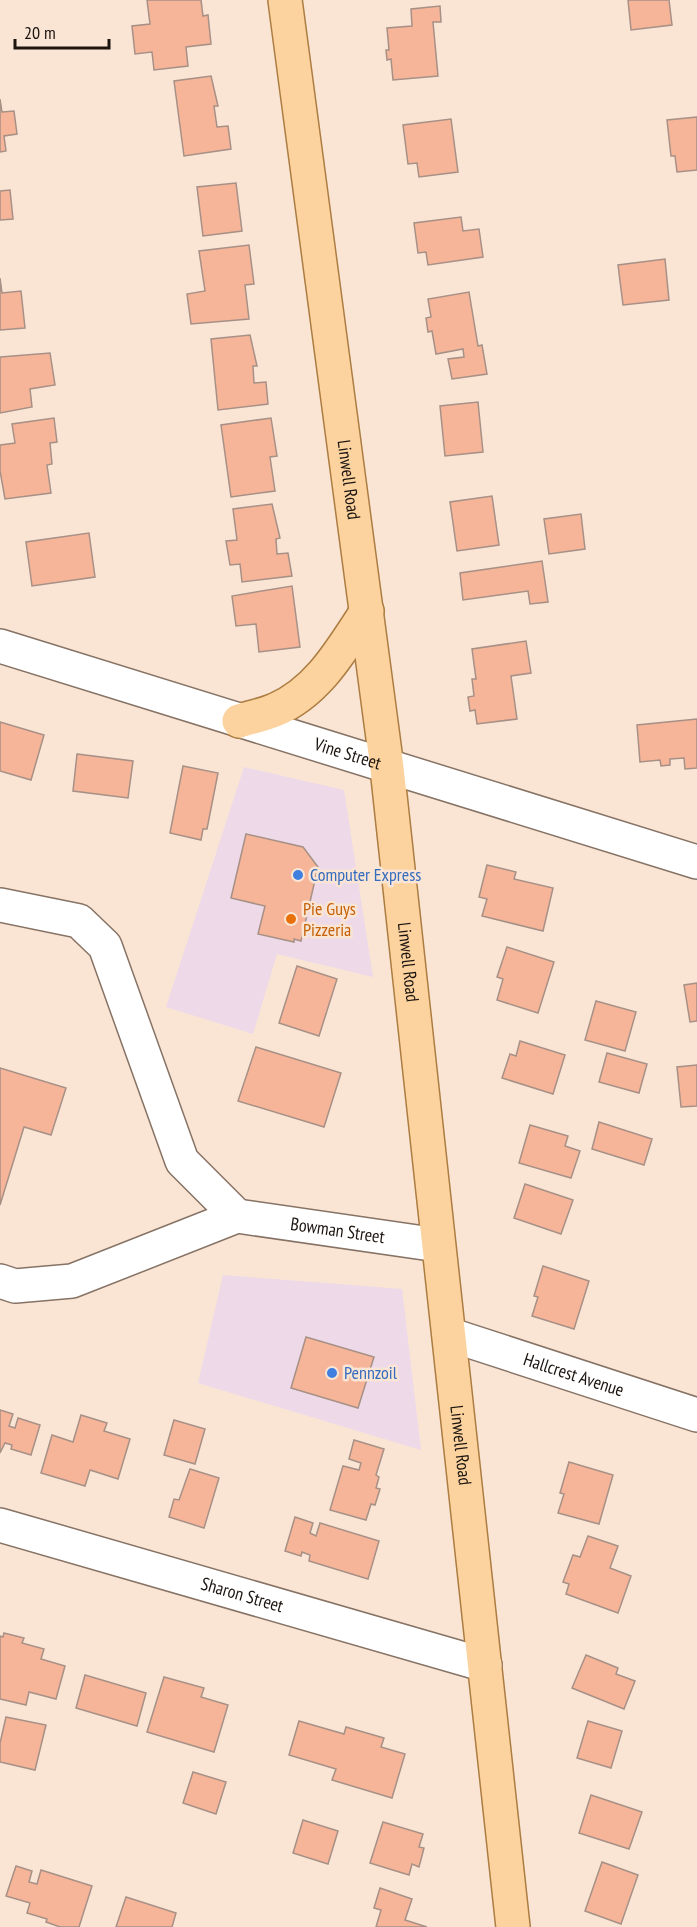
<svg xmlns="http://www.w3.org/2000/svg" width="697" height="1927" viewBox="0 0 697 1927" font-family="'PT Sans Narrow',sans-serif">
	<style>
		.commercial { fill: #edd9e8 }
		.building { fill: #f6b599; stroke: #a79086; stroke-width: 1.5 }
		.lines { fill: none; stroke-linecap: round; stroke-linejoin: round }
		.minor-casing { stroke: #867365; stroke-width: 36 }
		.major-casing { stroke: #ac7d42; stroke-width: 36 }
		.minor { stroke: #fff; stroke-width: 33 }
		.major { stroke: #fcd39e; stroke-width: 33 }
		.shop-dot { fill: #3f7fe0; stroke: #fae5d5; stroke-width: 2 }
		.food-dot { fill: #e8710a; stroke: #fae5d5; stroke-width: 2 }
		.labels { text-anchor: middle; stroke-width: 5; stroke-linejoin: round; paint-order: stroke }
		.street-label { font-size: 18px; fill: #1b140f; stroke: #fae5d5 }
		.shop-label { font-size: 18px; fill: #366cbe; stroke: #fae5d5; text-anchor: start }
		.food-label { font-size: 18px; fill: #c56008; stroke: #fae5d5; text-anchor: start }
	</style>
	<rect width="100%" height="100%" fill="#fae5d5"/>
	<g class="commercial">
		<path d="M244 767 344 790 373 977 277 954 253 1034 166 1007Z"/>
		<path d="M223 1275 402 1289 421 1450 198 1383Z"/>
	</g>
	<g class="building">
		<path d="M147 0H201L203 16 208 15 211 44 186 47 188 66 154 70 152 52 135 54 132 26 150 24Z"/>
		<path d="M628 0H669L672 25 631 30Z"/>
		<path d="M440 6 441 22H433L438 76 393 80 391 59 387 60 386 50H389L387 28 412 26 411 9Z"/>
		<path d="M211 76 218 106H214L217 127 228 126 231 149 184 156 174 81Z"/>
		<path d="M0 99 2 112 14 111 17 134 4 136 6 151 0 152Z"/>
		<path d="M697 117V170L677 172 675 156H671L667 120Z"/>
		<path d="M451 119 458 172 419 177 417 163 408 164 403 125Z"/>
		<path d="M236 183 242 231 203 236 197 187Z"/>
		<path d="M10 190 13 219 0 220V191Z"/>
		<path d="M461 217 463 231 479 229 483 257 428 265 426 252 418 253 414 223Z"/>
		<path d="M249 245 254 284 245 285 249 319 191 324 187 294 205 291 199 251Z"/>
		<path d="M665 259 669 300 623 305 618 265Z"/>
		<path d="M0 278 2 293 21 291 25 328 0 330Z"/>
		<path d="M469 292 478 346 482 345 487 374 452 379 448 359 464 357 463 349 436 354 432 331 428 332 426 318 431 317 428 299Z"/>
		<path d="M250 335 257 366H253L254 383 266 382 268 404 218 410 211 339Z"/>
		<path d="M50 353 55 385 30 389 32 407 0 413V357Z"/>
		<path d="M478 402 483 452 445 456 440 406Z"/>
		<path d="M54 418 57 442 50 443 52 464 47 465 51 493 5 499 0 471V445L15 443 12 424Z"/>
		<path d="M271 418 277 456 270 457 275 491 231 497 221 425Z"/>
		<path d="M492 496 499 545 457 551 450 502Z"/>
		<path d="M272 504 280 538 276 539 277 554 288 553 292 576 242 582 240 564 230 565 226 541 237 540 233 509Z"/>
		<path d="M581 514 585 549 549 554 544 519Z"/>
		<path d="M89 533 95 577 32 586 26 542Z"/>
		<path d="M542 561 548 602 530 604 528 591 463 600 460 573Z"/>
		<path d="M292 586 300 647 259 652 256 624 236 626 232 596Z"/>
		<path d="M526 641 531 673 511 676 517 719 477 724 475 710 470 711 468 697 474 696 472 679H476L472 649Z"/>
		<path d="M697 719V768L685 769 684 758 670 759V765L661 766 660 760 640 762 637 725Z"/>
		<path d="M0 722 44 735 31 780 0 771Z"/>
		<path d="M77 754 133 761 128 798 73 791Z"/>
		<path d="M183 766 218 773 207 829H203L201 840 170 833Z"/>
		<path d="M246 834 303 847 318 867 301 941 294 939V942L258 934 265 906 231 898Z"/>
		<path d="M487 865 516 872 514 879 553 888 543 931 482 916 487 899 479 897Z"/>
		<path d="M507 947 554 962 538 1013 497 1000 503 979 497 977Z"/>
		<path d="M297 966 337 979 319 1036 279 1023Z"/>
		<path d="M697 983V1021L690 1022 684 985Z"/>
		<path d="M596 1001 636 1012 625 1051 585 1040Z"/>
		<path d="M520 1041 565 1055 553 1094 502 1078 510 1054 516 1056Z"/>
		<path d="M256 1047 341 1073 324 1127 238 1101Z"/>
		<path d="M607 1053 647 1064 639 1093 599 1082Z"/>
		<path d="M697 1065V1106L681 1107 677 1067Z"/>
		<path d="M0 1068 66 1088 51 1135 24 1127 0 1205Z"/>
		<path d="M599 1122 652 1139 644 1165 592 1149Z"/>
		<path d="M530 1125 568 1136 565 1146 580 1151 571 1178 519 1163Z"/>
		<path d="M525 1184 573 1200 561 1234 514 1218Z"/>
		<path d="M543 1266 589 1281 574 1329 532 1316 538 1297 534 1296Z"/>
		<path d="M306 1337 374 1357 358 1408 291 1388Z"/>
		<path d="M0 1410 13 1414 9 1426 15 1428 18 1418 40 1425 31 1455 11 1449 12 1445 5 1443 0 1453Z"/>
		<path d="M81 1415 107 1423 104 1431 130 1439 118 1479 90 1470 85 1486 41 1473 52 1435 73 1442Z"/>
		<path d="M174 1420 205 1429 195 1464 164 1455Z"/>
		<path d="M354 1440 384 1449 376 1475 379 1477 376 1488 380 1489 375 1505 371 1504 366 1520 330 1510 343 1466 359 1470 361 1463 349 1459Z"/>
		<path d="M569 1462 613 1475 599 1524 558 1513 564 1494 560 1493Z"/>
		<path d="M190 1469 219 1478 204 1528 169 1517 174 1499 179 1500Z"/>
		<path d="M295 1517 313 1523 310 1533 316 1536 320 1523 379 1541 368 1579 309 1561 310 1555 302 1552 301 1556 285 1551Z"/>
		<path d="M588 1536 618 1546 610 1568 631 1576 618 1613 566 1594 569 1584 563 1582 573 1555 580 1557Z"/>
		<path d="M4 1633 24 1638 22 1643 44 1649 41 1659 65 1666 56 1699 29 1692 26 1705 0 1699V1636L3 1637Z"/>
		<path d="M586 1655 618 1668 616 1674 635 1681 624 1709 572 1688Z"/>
		<path d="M85 1675 146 1693 137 1726 76 1708Z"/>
		<path d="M164 1677 204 1688 201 1697 228 1705 214 1752 147 1732Z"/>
		<path d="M6 1717 46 1725 35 1770 0 1762V1743Z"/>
		<path d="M299 1721 344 1734 346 1727 384 1738 381 1747 405 1754 392 1798 332 1780 336 1769 289 1755Z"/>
		<path d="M588 1721 622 1731 611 1768 577 1758Z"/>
		<path d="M193 1772 226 1782 216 1814 183 1803Z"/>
		<path d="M591 1795 642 1812 629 1849 579 1833Z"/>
		<path d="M303 1820 338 1831 328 1864 293 1853Z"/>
		<path d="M383 1822 423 1834 419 1847 424 1848 419 1867 412 1864 409 1875 370 1863Z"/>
		<path d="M602 1862 638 1875 621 1924 585 1911Z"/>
		<path d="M16 1866 32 1871 29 1882 37 1884 41 1870 92 1886 79 1927H60L46 1922 47 1919 27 1913 30 1903 6 1896Z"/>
		<path d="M380 1888 412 1899 405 1920 427 1927H376L381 1910 374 1908Z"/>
		<path d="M126 1897 176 1913 172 1927H116Z"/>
	</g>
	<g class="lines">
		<defs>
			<g id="minor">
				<path id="s1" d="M0 646 697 862"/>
				<path d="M0 905 79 921 105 946 182 1161 237 1216"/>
				<path id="s2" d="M0 1281 15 1286 72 1281 237 1216 438 1245"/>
				<path id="s3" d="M451 1335 697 1415"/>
				<path id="s4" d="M0 1525 485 1665"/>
			</g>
			<g id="major">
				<path id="s5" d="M285 0 387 768 513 1927"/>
				<path d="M239 721C251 717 264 715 275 710 318 692 342 649 367 611"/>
			</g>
		</defs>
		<use href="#minor" class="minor-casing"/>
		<use href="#major" class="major-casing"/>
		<use href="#minor" class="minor"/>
		<use href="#major" class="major"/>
	</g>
	<g class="shop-dot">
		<circle cx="298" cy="875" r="6"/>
		<circle cx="332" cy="1373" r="6"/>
	</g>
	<circle class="food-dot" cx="291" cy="919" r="6"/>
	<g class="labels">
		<g class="street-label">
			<text dy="6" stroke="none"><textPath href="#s5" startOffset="484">Linwell Road</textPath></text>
			<text dy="6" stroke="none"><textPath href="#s1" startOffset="364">Vine Street</textPath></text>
			<text dy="6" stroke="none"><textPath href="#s5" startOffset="970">Linwell Road</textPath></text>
			<text dy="6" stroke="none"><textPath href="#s2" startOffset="352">Bowman Street</textPath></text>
			<text dy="6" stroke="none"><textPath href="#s3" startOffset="129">Hallcrest Avenue</textPath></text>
			<text dy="6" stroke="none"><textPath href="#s5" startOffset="1456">Linwell Road</textPath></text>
			<text dy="6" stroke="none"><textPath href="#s4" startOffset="252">Sharon Street</textPath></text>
		</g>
		<g class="shop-label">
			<text x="310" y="881">Computer Express</text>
			<text x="344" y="1379">Pennzoil</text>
		</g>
		<g class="food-label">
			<text x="303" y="915">Pie Guys<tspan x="303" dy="21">Pizzeria</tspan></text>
		</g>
	</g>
	<path d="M15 39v9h94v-9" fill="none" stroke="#1b140f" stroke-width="3"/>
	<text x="24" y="39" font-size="18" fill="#1b140f" stroke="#fae5d5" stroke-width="4.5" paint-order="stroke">20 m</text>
</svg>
